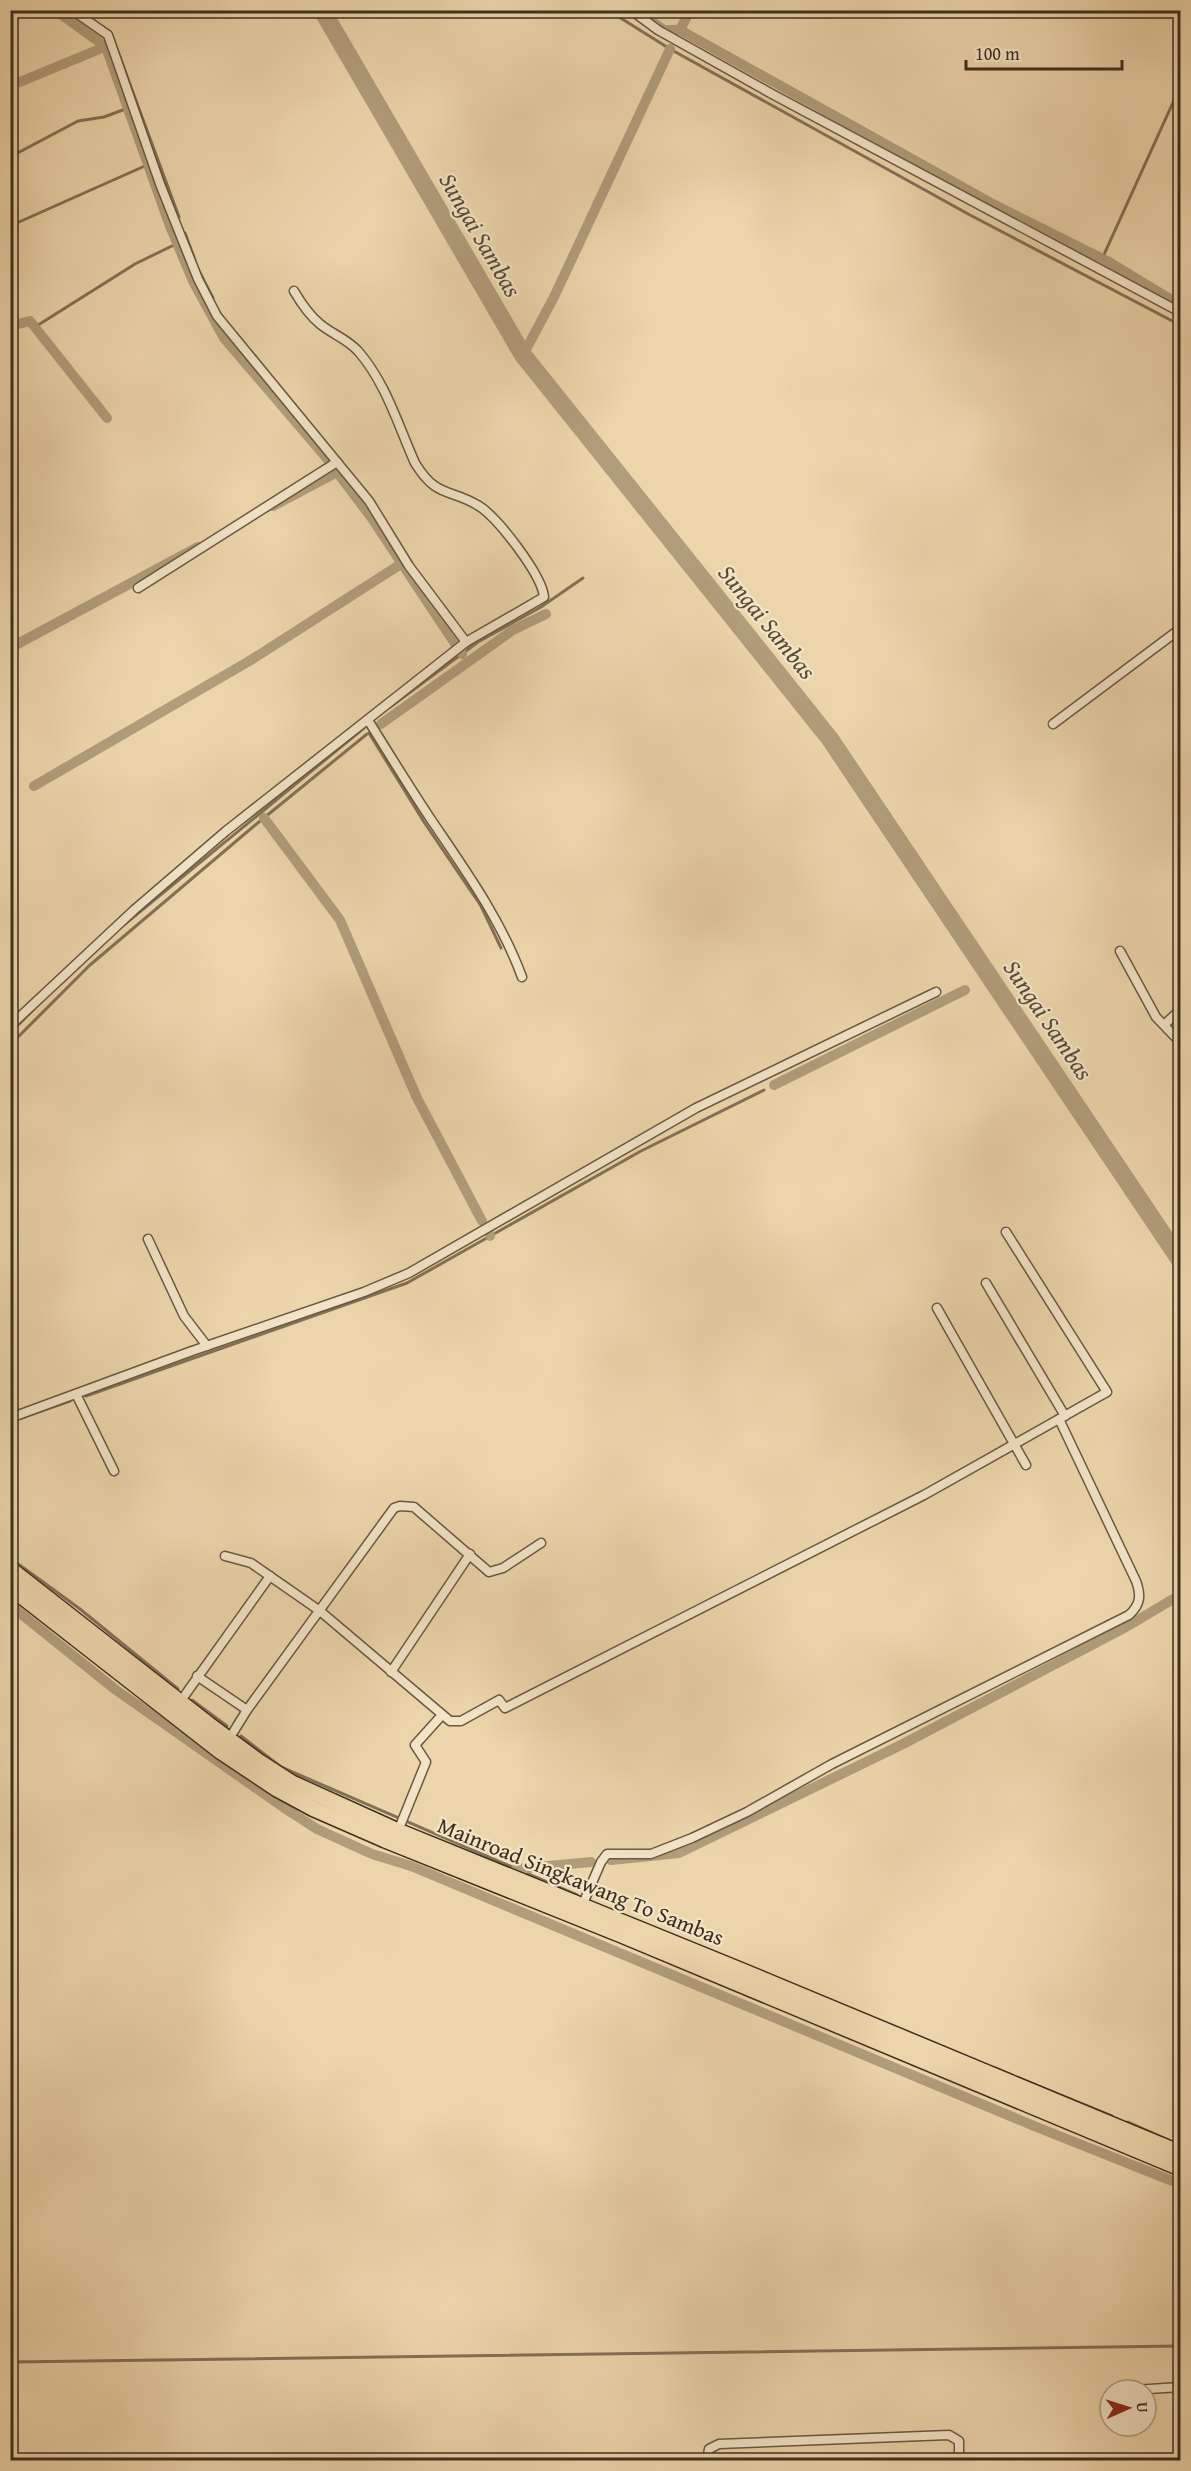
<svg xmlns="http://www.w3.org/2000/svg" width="1191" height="2471" viewBox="0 0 1191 2471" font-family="'Gentium Book Plus',serif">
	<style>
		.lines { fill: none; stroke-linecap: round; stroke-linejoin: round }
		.stream { stroke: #837156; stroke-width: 3 }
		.canal { stroke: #b19d7b; stroke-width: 10 }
		.river { stroke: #b19d7b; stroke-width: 18 }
		.street-casing { stroke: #695842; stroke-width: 11 }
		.highway-casing { stroke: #3d2f1f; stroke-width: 18 }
		.street { stroke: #f3e4c8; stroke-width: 8 }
		.highway { stroke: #edd5ab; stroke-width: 15 }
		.labels { text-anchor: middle; stroke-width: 4.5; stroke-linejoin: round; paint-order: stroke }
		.street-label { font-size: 22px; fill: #3d2f1f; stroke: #f3e4c8 }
		.water-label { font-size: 24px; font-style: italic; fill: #5a4a36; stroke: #f3e4c8 }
	</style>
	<rect width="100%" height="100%" fill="#edd5ab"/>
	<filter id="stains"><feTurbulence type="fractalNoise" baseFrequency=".00333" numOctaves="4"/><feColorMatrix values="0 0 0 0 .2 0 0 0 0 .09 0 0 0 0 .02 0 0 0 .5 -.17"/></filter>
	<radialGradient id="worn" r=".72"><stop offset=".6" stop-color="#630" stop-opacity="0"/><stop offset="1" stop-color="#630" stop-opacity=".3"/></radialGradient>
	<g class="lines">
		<g class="stream">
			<path d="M614 10 619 17 670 49 970 215 1180 325"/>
			<path d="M1169 10 1180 16"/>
			<path d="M114 41 179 217"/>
			<path d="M10 157 78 121 104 117 128 108"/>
			<path d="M10 226 147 165"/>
			<path d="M185 233 195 260"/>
			<path d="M1102 259 1180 87"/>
			<path d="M198 269 213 298"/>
			<path d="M35 327 135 264 178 243"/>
			<path d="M390 707 478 642 541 607 583 578"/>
			<path d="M369 733 424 822 481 906 501 948"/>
			<path d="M125 924 364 728"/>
			<path d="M10 1033 34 1009"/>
			<path d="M10 1045 90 965 254 826 367 734"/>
			<path d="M86 1396 407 1283 641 1151 764 1090"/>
			<path d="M21 1418 70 1401"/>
			<path d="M10 1558 80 1609 178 1689"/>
			<path d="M192 1700 227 1726"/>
			<path d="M241 1736 281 1767 577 1895"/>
			<path d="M995 2068 1012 2075"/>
			<path d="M1028 2082 1112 2116"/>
			<path d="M1128 2122 1180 2145"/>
			<path d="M10 2362 1180 2346"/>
		</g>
		<g class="canal">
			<path d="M55 10 106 47 170 226 193 281 224 338 330 462"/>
			<path d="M654 23 664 30H680L993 204 1109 262 1180 305"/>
			<path d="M680 30 690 10"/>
			<path d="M10 86 107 46"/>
			<path d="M10 326 30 321 107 418"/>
			<path d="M523 355 554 297 670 49"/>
			<path d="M273 506 337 472 371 517 462 654"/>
			<path d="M10 648 198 547"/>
			<path d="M381 724 513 630 546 614"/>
			<path d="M34 786 251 660 401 564"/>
			<path d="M264 818 340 920 417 1098 482 1221"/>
			<path d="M774 1085 965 990"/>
			<path d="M490 1235V1236"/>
			<path d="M10 1605 116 1690 283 1807 317 1829 372 1854 411 1866 1039 2128 1180 2184"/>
			<path d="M611 1860 679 1853 903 1744 1126 1627 1180 1595"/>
			<path d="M516 1869 591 1862"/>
		</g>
		<path class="river" d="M322 10 523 355 830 739 1180 1260"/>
		<defs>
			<g id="street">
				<path d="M72 10 108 35 160 184 198 279 217 316 369 501 409 566 466 642"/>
				<path d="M631 10 658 30 772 94 1180 312"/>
				<path d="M138 588 337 462"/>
				<path d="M368 720C389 754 410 788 432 821 466 871 501 920 522 977"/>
				<path d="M1053 724 1180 629"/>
				<path d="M1120 951 1156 1017 1180 1042"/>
				<path d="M1165 1024 1180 1010"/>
				<path d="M10 1026 134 910 226 831 466 642 544 597C542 575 498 518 479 506 450 488 437 499 415 463 398 425 386 383 358 351 347 339 332 334 320 324 309 315 301 303 294 291"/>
				<path d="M148 1239 184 1316 207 1346"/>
				<path d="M986 1283 1065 1416"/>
				<path d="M937 1308 1026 1465"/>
				<path d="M76 1394 114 1471"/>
				<path d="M10 1418 192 1351 364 1292 409 1273 696 1108 936 992"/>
				<path d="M225 1556 251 1563 320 1611 450 1721H461L499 1700 505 1708 924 1495 1107 1392 1006 1232"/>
				<path d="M391 1672 470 1554"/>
				<path d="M197 1676 247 1710"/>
				<path d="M180 1702 270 1576"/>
				<path d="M229 1739 247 1710 394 1508 400 1506 414 1507 489 1572 503 1568 541 1543"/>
				<path d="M398 1831 426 1762 415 1745 442 1715"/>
				<path d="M582 1906 601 1862 607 1854H651L692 1838 747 1812 832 1764 1129 1615C1141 1604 1141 1595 1136 1581L1059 1419"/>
				<path d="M1134 2390 1180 2387"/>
				<path d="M707 2460 709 2449 719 2444 949 2435 959 2441V2460"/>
			</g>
			<g id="highway">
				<path d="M10 1569 208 1724 258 1761 292 1783 398 1831 740 1970 1180 2153"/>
				<path d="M10 1587 220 1751 277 1789 314 1809 385 1840 624 1936 1180 2168"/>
			</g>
		</defs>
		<use href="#street" class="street-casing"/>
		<use href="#highway" class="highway-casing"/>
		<use href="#street" class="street"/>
		<use href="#highway" class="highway"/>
	</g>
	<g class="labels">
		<g class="street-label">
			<text transform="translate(581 1881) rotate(22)" y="8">Mainroad Singkawang To Sambas</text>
		</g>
		<g class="water-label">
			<text transform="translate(480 235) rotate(60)" y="8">Sungai Sambas</text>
			<text transform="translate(767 622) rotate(51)" y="8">Sungai Sambas</text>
			<text transform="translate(1048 1020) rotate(56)" y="8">Sungai Sambas</text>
		</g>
	</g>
	<rect width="1191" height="2471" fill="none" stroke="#edd5ab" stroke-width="36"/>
	<rect x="12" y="12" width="1167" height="2447" fill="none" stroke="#3d2f1f" stroke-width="3"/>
	<rect x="18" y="18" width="1155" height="2435" fill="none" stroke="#3d2f1f" stroke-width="1.5"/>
	<g transform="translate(1128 2408) rotate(87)"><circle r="28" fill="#f3e4c8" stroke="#aa9c84" stroke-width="1.5"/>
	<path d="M0-4.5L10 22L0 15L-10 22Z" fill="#8f2418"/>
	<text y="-9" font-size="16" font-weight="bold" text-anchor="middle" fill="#3d2f1f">U</text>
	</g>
	<path d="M966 60v9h156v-9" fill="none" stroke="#3d2f1f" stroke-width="3"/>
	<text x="975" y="60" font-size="18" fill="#3d2f1f" stroke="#f3e4c8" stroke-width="4.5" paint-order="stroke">100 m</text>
	<rect width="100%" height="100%" filter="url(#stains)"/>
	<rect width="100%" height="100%" fill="url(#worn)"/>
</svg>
